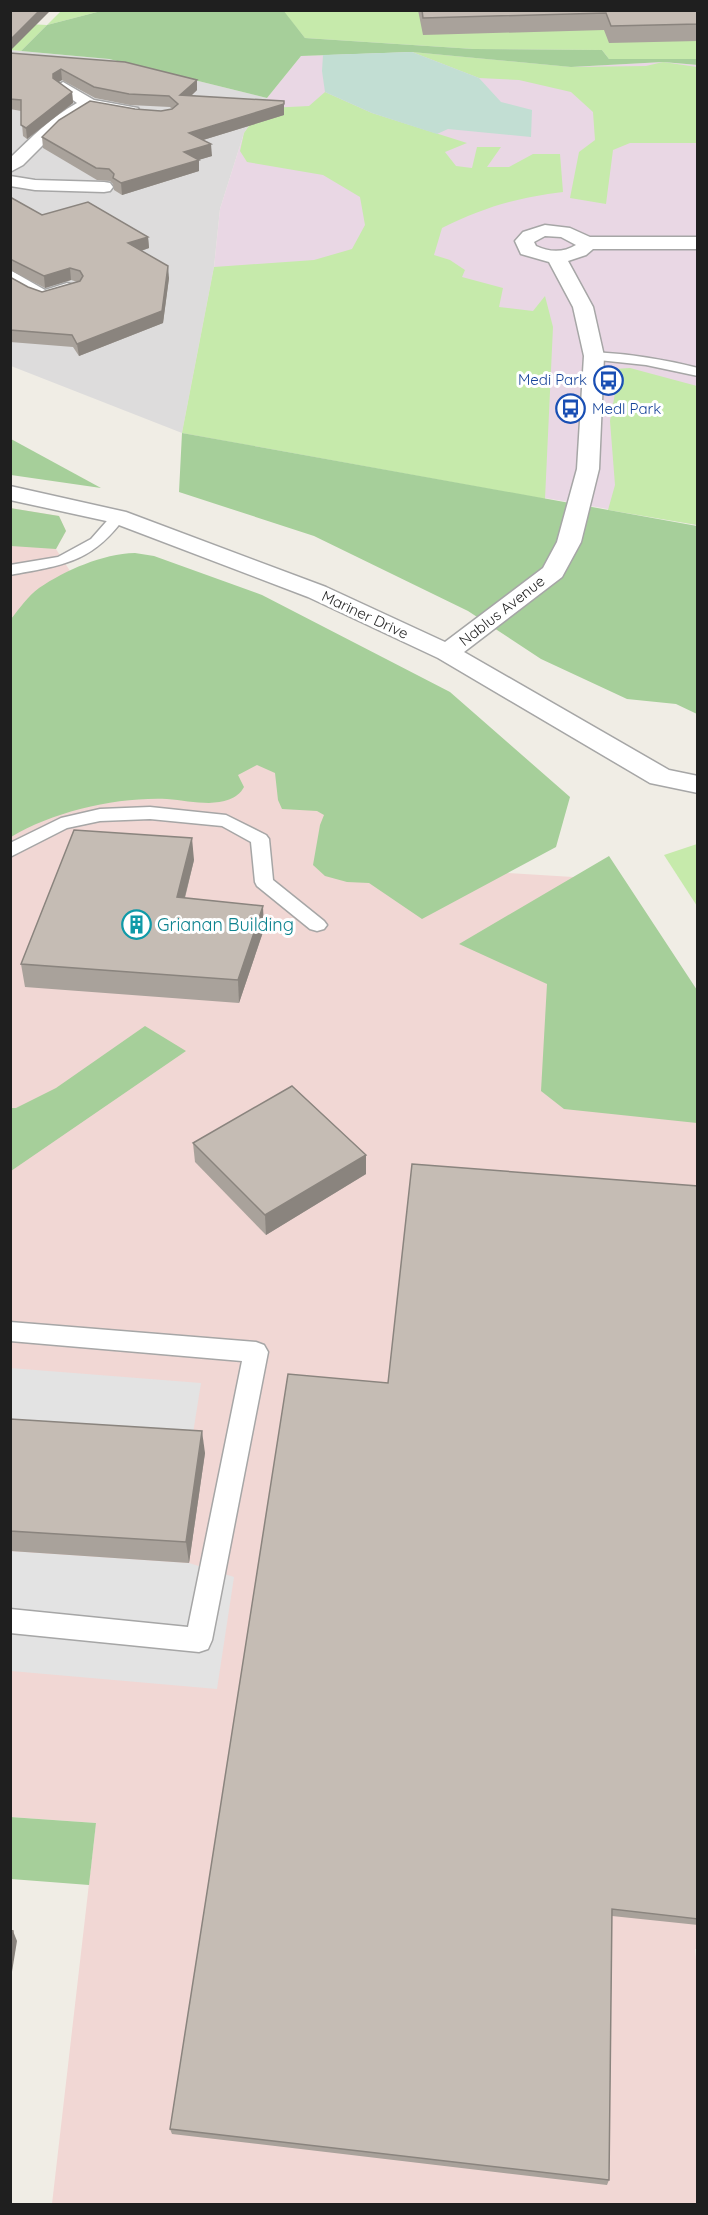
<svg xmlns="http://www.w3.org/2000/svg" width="708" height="2215" viewBox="0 0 708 2215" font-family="Quicksand,sans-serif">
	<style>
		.residential { fill: #dddcdc }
		.commercial { fill: #f1d7d4 }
		.industrial { fill: #e9d7e4 }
		.grass { fill: #c6eaab }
		.forest { fill: #a6cf9a }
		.wetland { fill: #c2ded3 }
		.parking { fill: #e3e3e3 }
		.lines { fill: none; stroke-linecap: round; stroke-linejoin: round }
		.lane-casing { stroke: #a6a6a6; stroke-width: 3 }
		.street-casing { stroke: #a6a6a6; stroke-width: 3 }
		.lane { fill: #fff; fill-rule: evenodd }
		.street { fill: #fff; fill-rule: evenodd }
		.wall { fill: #a9a29b }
		.shaded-wall { fill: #8a847e }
		.building { fill: #c5bcb4; stroke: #8a847e; stroke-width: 1.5 }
		.labels { text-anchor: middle; stroke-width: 6; stroke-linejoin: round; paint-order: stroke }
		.far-transit-label { font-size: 15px; fill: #164399; stroke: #fff; text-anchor: end }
		.far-street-label { font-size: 15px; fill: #1f1f1f; stroke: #fff }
		.culture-label { font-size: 18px; fill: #0d838f; stroke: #fff; text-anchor: start }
	</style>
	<rect width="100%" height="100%" fill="#f0ede5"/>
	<path class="residential" d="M10 50 109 59 267 98 244 133 220 209 214 267 182 433 11 366Z"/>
	<path class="commercial" d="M10 508 59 516 66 531 56 549 70 571 123 570 526 806 506 873 573 877 697 1042 698 1949H695L698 1982 697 2204H52L96 1823 11 1817Z"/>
	<path class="industrial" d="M412 52 571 67 663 62 697 65V525L182 433 214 267 220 209 244 133 267 98 301 56Z"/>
	<g class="grass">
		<path d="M505 10 697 24V59H609L602 50 474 49 305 38 283 11Z"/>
		<path d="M61 11H101L47 25 21 51 11 50 10 23 47 25Z"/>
		<path d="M412 52 571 67 646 66 663 62 697 67V143H630L613 150 606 204 570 198 579 152 595 140 593 112 571 92 519 80 479 78Z"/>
		<path d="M325 92 372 113 467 143 445 152 456 166 472 168 477 147H501L487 167H509L533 154H560L563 192C515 198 485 207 442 228L434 255 450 260 465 270 462 277 503 288 499 307 533 311 545 296 553 327 545 499 182 433 214 267 314 260 352 249 365 225 360 197 323 175 247 162 240 151 244 133 253 120 269 108 309 106Z"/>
		<path d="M630 368 697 386V525L608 510 615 485 610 421 615 393 614 369Z"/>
		<path d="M697 844H698L697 906 664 855Z"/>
	</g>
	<g class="forest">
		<path d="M283 10 305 38 474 49 602 50 609 59H697L698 65 663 62 571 67 412 52 301 56 267 98 109 59 21 51 47 25 101 11Z"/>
		<path d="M182 433 697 526V714L676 704 627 699 541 659 468 611 314 536 179 492Z"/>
		<path d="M11 439 101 488 11 475Z"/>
		<path d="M10 508 59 516 66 531 56 549 11 546Z"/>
		<path d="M135 553 154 556 262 595 450 692 570 797 556 847 422 919 369 883 347 882 325 876 313 865 320 825 324 815 317 811 282 809 278 800 275 773 257 765 238 775 244 787C237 800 223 802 209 803 195 803 181 800 167 799 116 797 55 811 11 837V619C19 609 28 596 39 588 66 570 102 554 135 553Z"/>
		<path d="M609 856 697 990V1123L564 1109 541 1091 547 984 459 944Z"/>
		<path d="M145 1026 186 1051 11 1171V1108H16L56 1088Z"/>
		<path d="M10 1817 96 1823 89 1885 11 1879Z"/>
	</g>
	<path class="wetland" d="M412 52 479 78 501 102 532 110 531 137 448 129 437 134 372 113 325 92 322 71 323 55Z"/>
	<g class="parking">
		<path d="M10 1368 201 1383 190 1452 11 1435Z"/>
		<path d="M10 1551 189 1563 234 1577 217 1689 11 1671Z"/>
	</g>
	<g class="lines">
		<defs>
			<g id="lane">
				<path d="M594 352C629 354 663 359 698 368V376L646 365 589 359 587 356 589 353Z"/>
				<path d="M118 513 125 517C92 563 63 565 10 575V565L58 557 91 539 113 514Z"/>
				<path d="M150 807 226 815 266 835 269 839 273 880 324 921 327 925 324 929 317 931 310 929 257 886 255 882 251 842 222 826 150 819 100 821 67 828 10 857V843L61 818 100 809Z"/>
				<path d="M10 1322 256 1342 264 1345 268 1352 212 1640 208 1649 199 1652 10 1633V1609L188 1627 242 1361 10 1341Z"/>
			</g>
			<g id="street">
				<path d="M63 82 94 100 138 108 140 112 132 117 91 109 59 129 23 165 10 172V158C32 137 50 118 77 103L55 87Z"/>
				<path d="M10 176 35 180 104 182 110 183 113 187 110 191 104 192 35 190 10 186Z"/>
				<path d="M545 225 570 228 590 237H698V249H593L586 255 568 261 593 307 604 356 599 469 581 542 562 577 464 652 669 770 698 776V793L650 783 438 658 308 597 111 522 10 500V486L126 512 326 587 445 642 543 568 557 542 577 469 584 356 573 307 549 262 521 254 515 241 523 232ZM545 236 561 237 576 245C563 253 549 252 536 246L534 242Z"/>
				<path d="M10 270 45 290 67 283 74 285 77 289C73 295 66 296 60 298 36 306 30 297 10 285Z"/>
			</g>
		</defs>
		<use href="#lane" class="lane-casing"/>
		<use href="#street" class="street-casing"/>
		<use href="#lane" class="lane"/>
		<use href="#street" class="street"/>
	</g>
	<g class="wall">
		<path d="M418 10H698V41L609 43 604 30 423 35Z"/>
		<path d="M10 53 197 80V90L192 95 284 115 203 140 212 156 198 160 199 171 122 195 114 190 113 184 110 181 97 180 43 148 42 137 135 109 161 111 172 109 170 107 130 105 95 98 62 80 58 82 72 92 73 103 27 139 23 136 21 111 10 109Z"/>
		<path d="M10 197 42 215 148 237 149 248 141 251 169 278 163 323 79 356 73 347 10 342V277L28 287 42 292 78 282 71 280 45 288 10 270Z"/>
		<path d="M194 860 185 898 264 929 239 1003 25 987 21 964Z"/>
		<path d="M193 1143 366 1155V1174L266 1235 195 1162Z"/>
		<path d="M698 1186V1925L612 1916 609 2180 607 2185 172 2134 170 2129 388 1383Z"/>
		<path d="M10 1419 205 1453 189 1563 10 1551Z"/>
	</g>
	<g class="shaded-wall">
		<path d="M40 10H51L10 51V40Z"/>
		<path d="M61 69 62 80 54 85V89L53 74Z"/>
		<path d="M197 80V90L181 105 180 95Z"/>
		<path d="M72 92 73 103 27 139 26 128Z"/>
		<path d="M284 104V115L190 144 189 133Z"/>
		<path d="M211 144 212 156 185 164 184 152Z"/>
		<path d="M199 160V171L122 195 121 183Z"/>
		<path d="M148 237 149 248 129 255 128 243Z"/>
		<path d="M168 266 169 278 163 323 79 356 77 344Z"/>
		<path d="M70 268 71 280 45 288 44 276Z"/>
		<path d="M192 838 194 860 179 920 177 897Z"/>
		<path d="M263 906 264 929 239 1003 238 980Z"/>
		<path d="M366 1155V1174L266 1235 265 1215Z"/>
		<path d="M202 1431 205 1453 189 1563 186 1542Z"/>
		<path d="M13 1931 17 1941 10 1984V1948Z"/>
	</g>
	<g class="building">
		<path d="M10 10H40L10 40Z"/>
		<path d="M422 10H698V24L611 26 606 13 423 18Z"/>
		<path d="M10 53 125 62 197 80 180 95 284 101V104L189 133 211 144 184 152 199 160 121 183 113 178 114 174 109 169 96 168 42 137 59 120 90 101 135 109 161 111 172 109 178 104 169 96 129 94 94 87 61 69 53 74V78L72 92 26 128 21 125V100L10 99Z"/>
		<path d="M10 197 42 215 88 202 148 237 128 243 168 266 162 311 77 344 72 335 10 330V277L28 287 42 292 80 281 83 276 80 271 70 268 44 276 10 259Z"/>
		<path d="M74 830 192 838 177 897 263 906 238 980 21 964Z"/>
		<path d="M292 1086 366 1155 265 1215 193 1143Z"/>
		<path d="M412 1164 698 1186V1919L612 1909 609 2180 170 2129 288 1374 388 1383Z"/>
		<path d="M10 1419 202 1431 186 1542 10 1531Z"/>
		<path d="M10 1930 13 1931 10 1948Z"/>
	</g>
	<defs>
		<symbol id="bus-ring" viewBox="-11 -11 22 22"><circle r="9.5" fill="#fff" stroke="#1a4fb4" stroke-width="1.5"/><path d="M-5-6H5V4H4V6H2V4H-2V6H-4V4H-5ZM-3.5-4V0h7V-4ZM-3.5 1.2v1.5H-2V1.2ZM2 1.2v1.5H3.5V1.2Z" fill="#1a4fb4"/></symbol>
		<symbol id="building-ring" viewBox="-11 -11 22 22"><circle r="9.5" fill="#fff" stroke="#0f9aa8" stroke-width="1.5"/><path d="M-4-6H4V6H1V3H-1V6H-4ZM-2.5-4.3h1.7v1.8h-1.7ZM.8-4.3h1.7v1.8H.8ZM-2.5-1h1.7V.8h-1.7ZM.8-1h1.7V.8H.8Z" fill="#0f9aa8"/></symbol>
	</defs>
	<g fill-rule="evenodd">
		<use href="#bus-ring" x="592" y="364" width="33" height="33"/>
		<use href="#bus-ring" x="554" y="392" width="33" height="33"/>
		<use href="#building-ring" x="120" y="908" width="33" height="33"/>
	</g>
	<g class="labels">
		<g class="far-transit-label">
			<text x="587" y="385">Medi Park</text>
			<text x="592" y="414" text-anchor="start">Medl Park</text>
		</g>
		<g class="far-street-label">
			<text transform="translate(502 611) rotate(-38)" y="5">Nablus Avenue</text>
			<text transform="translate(365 615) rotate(25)" y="5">Mariner Drive</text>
		</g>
		<g class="culture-label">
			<text x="157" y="931">Grianan Building</text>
		</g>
	</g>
	<rect width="708" height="2215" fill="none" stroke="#1f1f1f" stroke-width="24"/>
</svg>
